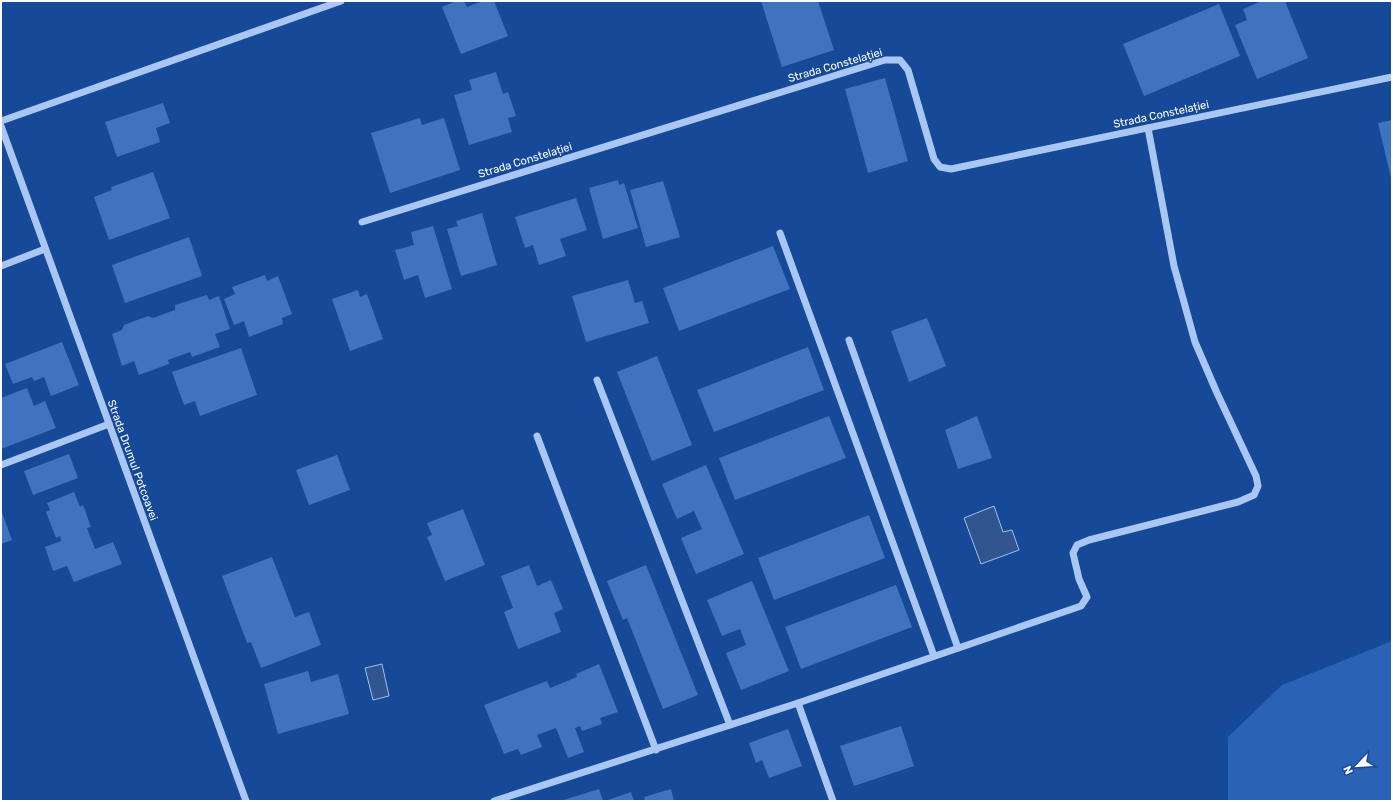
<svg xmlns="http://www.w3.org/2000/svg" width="1393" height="802" viewBox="0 0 1393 802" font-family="Rubik,sans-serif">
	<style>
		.green { fill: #2a63b6 }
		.water { fill: #30558f; stroke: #9cc1f4 }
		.building { fill: #3f73bf }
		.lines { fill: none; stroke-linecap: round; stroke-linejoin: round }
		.minor { stroke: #a9c7f2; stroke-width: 7 }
		.labels { text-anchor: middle; stroke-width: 3; stroke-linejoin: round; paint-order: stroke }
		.street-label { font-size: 11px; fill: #fff; stroke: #164998 }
	</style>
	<rect width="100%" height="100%" fill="#164998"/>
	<path class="green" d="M1392 641V801H1228V737L1282 685Z"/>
	<g class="water">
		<path d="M994 506 1003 532 1012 530 1019 550 981 564 964 518Z"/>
		<path d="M382 664 389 696 373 700 365 668Z"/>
	</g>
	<g class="building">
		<path d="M456 1H464L467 7 483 1H494L508 36 461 54 442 7Z"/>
		<path d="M761 1H818L834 50 782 67Z"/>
		<path d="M1262 1H1285L1308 58 1257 79 1235 25 1247 20 1243 9Z"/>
		<path d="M1219 4 1240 56 1144 96 1123 44Z"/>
		<path d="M496 72 503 94 508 92 516 116 508 118 512 132 469 145 454 95 472 90 469 80Z"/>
		<path d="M885 78 908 161 868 173 845 89Z"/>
		<path d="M163 103 170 123 156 128 160 142 117 157 105 122Z"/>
		<path d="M420 118 422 125 444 118 460 170 390 193 371 133Z"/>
		<path d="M1392 120V178H1391L1378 123Z"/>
		<path d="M153 172 170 218 109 240 94 197 112 190 111 187Z"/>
		<path d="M618 180 619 185 624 183 638 228 603 239 589 188Z"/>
		<path d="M663 181 680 237 646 247 630 190Z"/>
		<path d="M576 198 587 230 560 239 566 256 539 265 533 245 525 248 515 217Z"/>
		<path d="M482 213 497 265 461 276 447 229 458 226 456 221Z"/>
		<path d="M433 226 452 289 425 298 418 275 404 280 395 250 414 245 411 232Z"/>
		<path d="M189 237 202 276 125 303 112 265Z"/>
		<path d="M773 246 790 289 679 331 663 288Z"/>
		<path d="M265 275 267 281 278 276 292 314 282 318 283 324 249 337 244 321 234 325 224 299 235 294 232 287Z"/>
		<path d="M628 280 635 303 642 301 649 323 586 342 572 296Z"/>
		<path d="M358 290 360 297 367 294 383 339 350 351 332 299Z"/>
		<path d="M207 295 209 300 219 296 230 329 215 334 220 347 192 357 190 352 168 360 169 364 139 375 134 361 122 366 112 334 122 330 124 325 148 316 153 318 175 310V305Z"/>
		<path d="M927 318 946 366 909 382 891 331Z"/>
		<path d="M62 342 79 385 51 396 44 377 34 381 32 377 13 384 5 364Z"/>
		<path d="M808 347 824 390 714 432 697 390Z"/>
		<path d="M241 348 257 395 200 416 195 401 184 405 172 372Z"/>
		<path d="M657 356 692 445 652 461 617 372Z"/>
		<path d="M27 388 34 406 45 401 56 428 1 449V398Z"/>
		<path d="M829 416 846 458 735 500 719 458Z"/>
		<path d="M977 416 992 458 958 469 945 430Z"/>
		<path d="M69 454 78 478 33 495 24 471Z"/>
		<path d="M337 455 350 490 309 505 296 470Z"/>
		<path d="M706 465 744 554 696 574 681 538 702 529 694 511 677 519 662 484Z"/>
		<path d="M74 492 80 507 83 505 91 527 87 528 95 549 113 542 122 564 74 582 67 566 53 571 45 547 61 541 60 536 56 538 46 512 50 510 47 503Z"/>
		<path d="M463 509 485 565 445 581 427 537 432 535 427 523Z"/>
		<path d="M1 510 12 540 1 544Z"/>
		<path d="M869 515 885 558 774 600 758 558Z"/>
		<path d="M272 557 295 617 309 612 321 645 261 668 251 642 247 643 222 576Z"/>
		<path d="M529 565 537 586 551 580 563 609 554 613 561 632 518 649 504 612 513 608 501 576Z"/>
		<path d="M646 565 698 695 663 709 627 618 623 620 607 581Z"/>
		<path d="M752 581 789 671 741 690 726 653 746 645 740 629 722 636 707 600Z"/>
		<path d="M896 585 912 627 801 669 785 627Z"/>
		<path d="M599 664 618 712 600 718 602 724 582 731 580 726 575 728 584 752 568 758 556 728 537 735 542 747 521 755 518 749 504 754 484 705 547 681 550 688 577 677 576 674Z"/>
		<path d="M308 671 311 682 338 674 349 714 278 734 264 684Z"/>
		<path d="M901 726 914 766 854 786 840 746Z"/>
		<path d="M788 729 802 766 769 778 762 760 756 763 749 743Z"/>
		<path d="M599 789 603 801H560Z"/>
		<path d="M671 789 674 801H645L644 797Z"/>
		<path d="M631 792 634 801H605Z"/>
	</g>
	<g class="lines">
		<g class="minor">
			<path d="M1 121 341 1"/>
			<path d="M1 126 246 801"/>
			<path d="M362 222 885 60H900L908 70 934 159 940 167 951 169 1392 77"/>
			<path d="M780 233 934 656"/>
			<path d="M1 266 45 249"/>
			<path d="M849 340 958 648"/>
			<path d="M597 380 730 725"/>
			<path d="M537 436 656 750"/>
			<path d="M1 465 109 424"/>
			<path d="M798 703 833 801"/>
			<path d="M494 801 798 703 1081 606 1087 597 1079 579 1073 553 1077 545 1089 540 1238 502 1254 495 1258 486 1256 476 1217 393 1195 342 1174 266 1148 128"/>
		</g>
	</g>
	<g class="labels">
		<g class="street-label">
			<text transform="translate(835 65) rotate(-16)" y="4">Strada Constelației</text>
			<text transform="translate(1161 114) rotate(-12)" y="4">Strada Constelației</text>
			<text transform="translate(525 160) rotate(-17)" y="4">Strada Constelației</text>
			<text transform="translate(133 460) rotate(70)" y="4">Strada Drumul Potcoavei</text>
		</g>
	</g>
	<rect width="1393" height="802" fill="none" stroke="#ffffff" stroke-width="4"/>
	<g transform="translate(1357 766) rotate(245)" stroke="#164998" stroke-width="3" paint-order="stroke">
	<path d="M0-3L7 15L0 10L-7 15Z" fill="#ffffff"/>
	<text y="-6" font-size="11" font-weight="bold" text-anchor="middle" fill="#ffffff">N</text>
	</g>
</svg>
